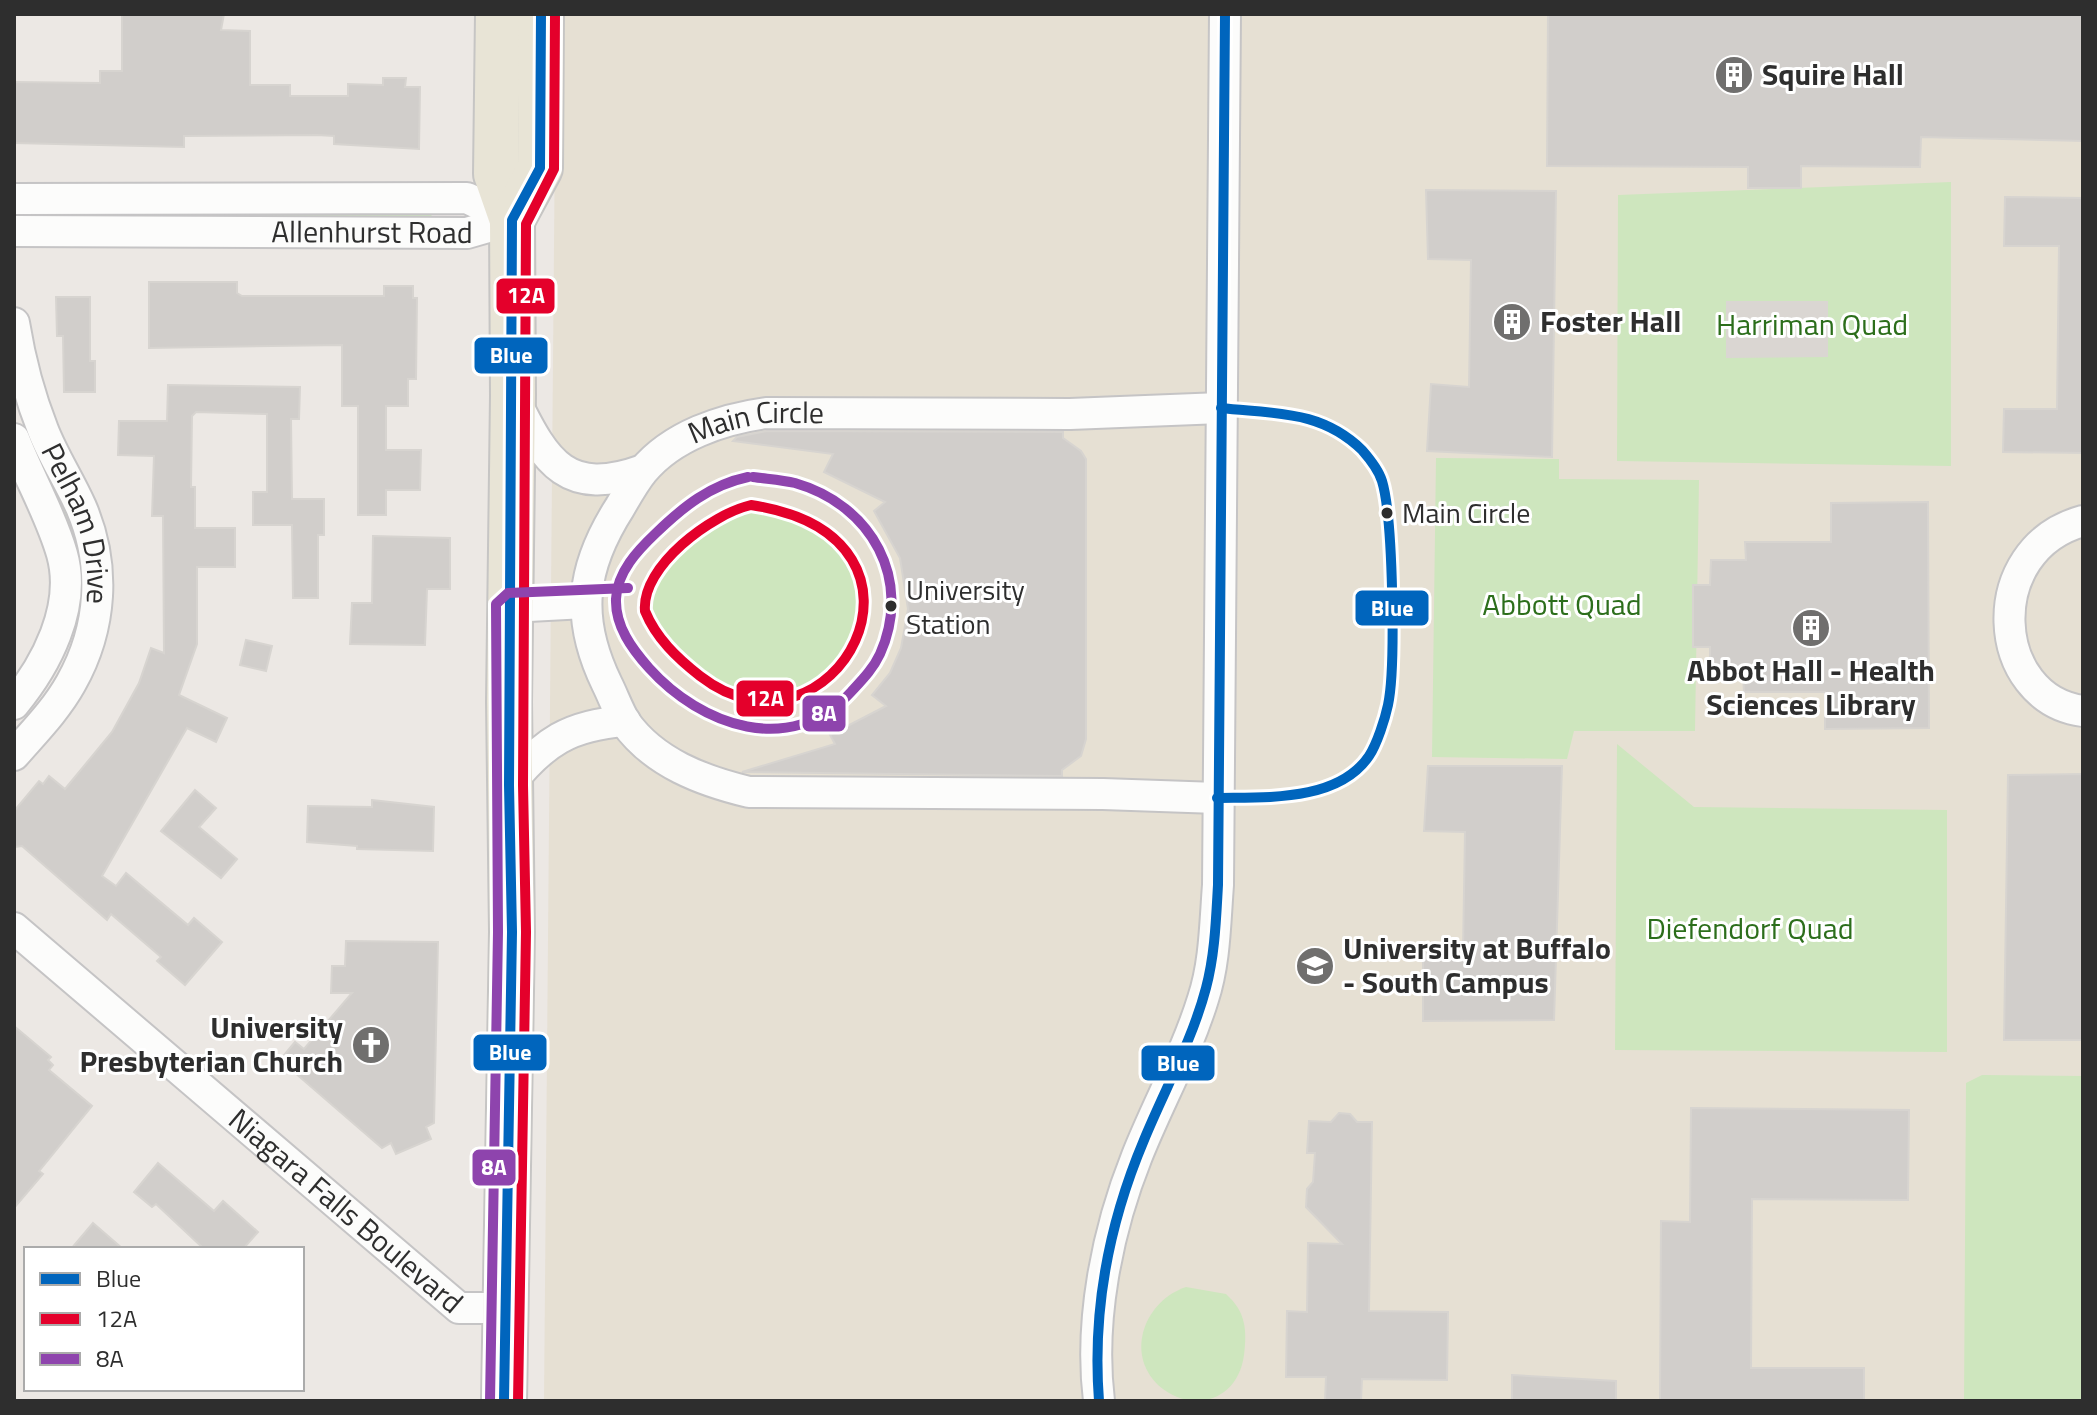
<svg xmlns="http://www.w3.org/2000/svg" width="2097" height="1415" viewBox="0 0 2097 1415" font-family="'Titillium Web',sans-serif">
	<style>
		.education { fill: #e6e0d3 }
		.green { fill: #cee6be }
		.plaza { fill: #dad6d2 }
		.building { fill: #d1cecb; stroke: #d7d4d0; stroke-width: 2 }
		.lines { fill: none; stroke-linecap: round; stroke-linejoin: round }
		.street-casing { stroke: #c5c4c5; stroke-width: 34 }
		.primary-casing { stroke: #c6c5c4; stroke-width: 48 }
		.street { stroke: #fcfcfb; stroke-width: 30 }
		.primary { stroke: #e8e4d6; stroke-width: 44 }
		.bus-1-casing { stroke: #fff; stroke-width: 16 }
		.bus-2-casing { stroke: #fff; stroke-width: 16 }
		.bus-3-casing { stroke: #fff; stroke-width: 16 }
		.bus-1 { stroke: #0065bd; stroke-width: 10 }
		.bus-2 { stroke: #e4002b; stroke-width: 10 }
		.bus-3 { stroke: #8e44ad; stroke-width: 10 }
		.bus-dot { fill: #2e2e2e; stroke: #fff; stroke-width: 3 }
		.labels { text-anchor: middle; stroke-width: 6; stroke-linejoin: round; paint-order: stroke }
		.bus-label { font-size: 28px; fill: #2e2e2e; stroke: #fff; text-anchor: start }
		.poi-label { font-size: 30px; font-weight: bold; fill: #2e2e2e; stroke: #fff; text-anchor: start }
		.street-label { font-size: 30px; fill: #2e2e2e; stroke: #fff }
		.park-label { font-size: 30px; fill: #2c6e1b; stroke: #fff }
		.line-badge { stroke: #fff; stroke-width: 3 }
		.badge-label { font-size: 22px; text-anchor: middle; font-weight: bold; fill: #fff }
	</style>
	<rect width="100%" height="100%" fill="#ece8e4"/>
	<path class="education" d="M556 14H2083V1401H544Z"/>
	<g class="green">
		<path d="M1951 182V466L1617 461 1618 195Z"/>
		<path d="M51 211 428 212 433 217 431 220 50 218Z"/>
		<path d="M1436 458 1559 459V479L1699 480 1695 731H1574L1567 759 1432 757Z"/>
		<path d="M57 489H63L90 590 76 634C75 620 81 605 81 590 81 555 70 525 55 494Z"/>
		<path d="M754 511C774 511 795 512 814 521 869 550 875 631 831 673 793 709 734 698 698 666 685 654 659 635 654 617 644 583 697 533 725 520 734 516 745 514 754 511Z"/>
		<path d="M1617 744 1694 807 1947 810V1052L1615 1050Z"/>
		<path d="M1982 1075 2083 1076V1401H1964L1966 1083Z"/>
		<path d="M1186 1287 1226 1294C1246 1312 1247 1330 1244 1355 1238 1401 1192 1415 1158 1385 1124 1352 1146 1300 1186 1287Z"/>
	</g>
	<path class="plaza" d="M1726 301H1828V357L1726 358Z"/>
	<g class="building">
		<path d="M122 14H224L221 30 250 31V85H290V96H348V84L383 85V78H406L405 87H420L419 149 334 144V136L317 135 184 136V147L14 143V82L100 83V71H122Z"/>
		<path d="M1548 14H2083V141L1921 137 1920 167 1801 166V188H1748V167L1547 166Z"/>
		<path d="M1426 190 1556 191 1552 457 1427 451 1431 384 1469 387 1471 260 1428 259Z"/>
		<path d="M2005 197 2083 198V453L2003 452 2004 409H2057L2059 246H2004Z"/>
		<path d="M149 282H237V293L242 296H384V286H413V298H417L416 379H408V406H386V450H421L420 490H386V515H358V406H342V345L149 348Z"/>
		<path d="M56 297H90V361H95V392H64L63 336H57Z"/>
		<path d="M168 385 300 387 299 419H291L292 499H324V535H318V598H293L292 525H253V492H267V414L196 412 192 416 191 487H195V528H235V567H197V644L179 695 227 718 216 742 187 728 102 876 116 886 126 873 188 925 194 918 222 942 185 985 157 961 161 957 111 914 107 920 22 846 14 847V811L39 781 43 784 49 776 65 789 112 732 139 683 151 648 164 653 163 516H152L154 456 118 455 119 421H167Z"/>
		<path d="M767 431 1063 432V438L1081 451 1086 459V739L1081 756 1062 770V776L742 772 835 744 830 735 886 706 872 695 890 673 901 648 908 609 900 558 874 511 885 502 824 472 833 454 733 441 737 437Z"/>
		<path d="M1928 502 1929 728 1825 729V692H1744L1743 675 1710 676V647H1693V585H1710L1711 560H1746L1745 542H1831V503Z"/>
		<path d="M373 536 450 538V589H427L425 645 350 644 352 603H372Z"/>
		<path d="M246 640 272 646 266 671 240 665Z"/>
		<path d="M1428 766H1562L1554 1020 1423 1021V953L1463 951 1465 832 1424 831Z"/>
		<path d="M2083 774V1040H2004L2008 775Z"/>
		<path d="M195 790 216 808 199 827 237 859 221 878 161 831Z"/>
		<path d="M372 800 434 807 433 851 357 849V846L307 842 308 806 372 807Z"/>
		<path d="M346 941 438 942 434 1123 426 1127 431 1139 396 1154 391 1143 382 1148 280 1060 295 1042 304 1049 352 993H331L332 966H345Z"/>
		<path d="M14 1026 51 1057 48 1060 53 1065 49 1070 92 1106 39 1171 43 1174 14 1208Z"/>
		<path d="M1691 1108 1909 1110 1908 1200 1752 1199 1751 1368H1864V1401H1660L1661 1221 1690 1222Z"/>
		<path d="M1339 1113 1350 1114 1357 1122H1372L1369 1311 1448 1312 1447 1380 1362 1379 1361 1401H1325L1326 1377H1286L1287 1311 1307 1312 1308 1243 1342 1244 1306 1207 1307 1189 1313 1182 1315 1153H1307L1309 1121 1331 1122Z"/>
		<path d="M158 1163 214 1211 223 1201 258 1232 243 1249H204L156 1204 152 1207 134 1192Z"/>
		<path d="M93 1223 123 1249H71Z"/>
		<path d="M1512 1375 1616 1381V1401H1512Z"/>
	</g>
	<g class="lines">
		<defs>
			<g id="street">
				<path d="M14 199 467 198 512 220"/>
				<path id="s1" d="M14 231 467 233 512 220"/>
				<path id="s2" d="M14 323C20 360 29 395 43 430 53 456 69 480 81 507 106 565 102 628 71 683 56 710 34 732 14 755"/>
				<path d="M515 400C546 464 568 497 643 470"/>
				<path d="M14 439C29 478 51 515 62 554 77 607 46 665 14 704"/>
				<path d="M2083 521C1980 549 1990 699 2083 711"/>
				<path d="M510 607 585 603"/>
				<path d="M509 785C543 742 570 725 625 721"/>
				<path id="s3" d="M1217 798 1103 794 749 792C703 781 654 763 625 722 618 710 613 696 607 684 575 618 581 568 620 507 627 495 634 482 643 471 672 436 722 419 766 413L1070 414 1221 408"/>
				<path id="s4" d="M14 928 459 1308H505"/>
				<path d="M1099 1401C1089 1321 1107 1231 1137 1156 1158 1103 1186 1054 1203 999 1215 963 1215 923 1218 885L1225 14"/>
			</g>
			<g id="primary">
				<path d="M498 14 496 174 512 220 513 395 509 702 512 932 504 1401"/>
				<path d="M512 220 540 168 541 14"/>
			</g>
		</defs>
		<use href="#street" class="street-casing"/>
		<use href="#primary" class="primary-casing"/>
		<use href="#street" class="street"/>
		<use href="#primary" class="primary"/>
		<defs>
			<g id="bus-1">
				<path d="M1217 798C1265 797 1338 802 1369 756 1377 744 1385 719 1388 705 1396 667 1393 517 1382 481 1379 471 1369 458 1362 450 1321 410 1275 414 1221 408"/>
				<path d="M504 1401 512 932 509 785 512 220 540 168 541 14"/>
				<path d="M1099 1401C1092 1310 1109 1223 1144 1140 1165 1089 1192 1041 1206 988 1215 954 1216 919 1218 885L1225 14"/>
			</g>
			<g id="bus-2">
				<path d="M751 505C965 537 832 778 700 676 677 658 656 638 645 611 641 566 712 514 751 505Z"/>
				<path d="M518 1401 526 932 523 785 526 224 554 169 555 14"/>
			</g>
			<g id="bus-3">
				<path d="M748 477C710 485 683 507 656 533 638 550 617 572 616 599 615 626 632 649 649 668 701 726 791 758 851 692 862 680 873 669 880 654 913 580 872 505 795 483 782 480 767 479 753 477"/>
				<path d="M490 1401 498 932 496 604 508 593 628 588"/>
			</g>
		</defs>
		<use href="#bus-1" class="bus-1-casing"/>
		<use href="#bus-2" class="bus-2-casing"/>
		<use href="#bus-3" class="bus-3-casing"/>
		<use href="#bus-1" class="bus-1"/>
		<use href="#bus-2" class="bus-2"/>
		<use href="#bus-3" class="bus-3"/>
	</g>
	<defs>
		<symbol id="building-disc" viewBox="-11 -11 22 22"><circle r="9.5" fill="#706f6e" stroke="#fff"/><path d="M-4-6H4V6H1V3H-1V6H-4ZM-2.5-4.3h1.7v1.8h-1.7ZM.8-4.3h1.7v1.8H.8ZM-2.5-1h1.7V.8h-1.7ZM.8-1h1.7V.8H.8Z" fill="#fff"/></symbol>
		<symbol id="university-disc" viewBox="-11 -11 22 22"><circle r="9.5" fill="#706f6e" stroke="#fff"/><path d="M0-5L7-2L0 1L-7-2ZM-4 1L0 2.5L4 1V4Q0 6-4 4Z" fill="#fff"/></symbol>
		<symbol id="church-disc" viewBox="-11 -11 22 22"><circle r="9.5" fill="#706f6e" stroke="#fff"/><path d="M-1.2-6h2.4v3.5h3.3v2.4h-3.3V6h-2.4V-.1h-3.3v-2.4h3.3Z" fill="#fff"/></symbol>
	</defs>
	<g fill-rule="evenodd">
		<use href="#building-disc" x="1712" y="53" width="44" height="44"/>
		<use href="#building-disc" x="1490" y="300" width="44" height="44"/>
		<use href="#building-disc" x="1789" y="606" width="44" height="44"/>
		<use href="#university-disc" x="1293" y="944" width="44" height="44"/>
		<use href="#church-disc" x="349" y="1023" width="44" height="44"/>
	</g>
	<g class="bus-dot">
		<circle cx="1387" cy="513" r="7"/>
		<circle cx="891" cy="606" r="7"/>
	</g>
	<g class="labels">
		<g class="bus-label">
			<text x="1402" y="523">Main Circle</text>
			<text x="906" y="600">University<tspan x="906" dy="34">Station</tspan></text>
		</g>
		<g class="poi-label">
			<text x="1762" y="85">Squire Hall</text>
			<text x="1540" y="332">Foster Hall</text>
			<text x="1811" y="681" text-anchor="middle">Abbot Hall - Health<tspan x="1811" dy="34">Sciences Library</tspan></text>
			<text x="1343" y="959">University at Buffalo<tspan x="1343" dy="34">- South Campus</tspan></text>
			<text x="343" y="1038" text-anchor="end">University<tspan x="343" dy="34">Presbyterian Church</tspan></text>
		</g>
		<g class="street-label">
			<text dy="10" stroke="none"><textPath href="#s1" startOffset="358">Allenhurst Road</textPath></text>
			<text dy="10" stroke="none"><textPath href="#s3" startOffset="1014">Main Circle</textPath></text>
			<text dy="10" stroke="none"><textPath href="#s2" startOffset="212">Pelham Drive</textPath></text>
			<text dy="10" stroke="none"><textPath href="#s4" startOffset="436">Niagara Falls Boulevard</textPath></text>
		</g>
		<g class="park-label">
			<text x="1812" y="335">Harriman Quad</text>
			<text x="1562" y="615">Abbott Quad</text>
			<text x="1750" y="939">Diefendorf Quad</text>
		</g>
	</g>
	<g class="line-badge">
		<rect x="495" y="277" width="61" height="38" rx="8" fill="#e4002b"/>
		<rect x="473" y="336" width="76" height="39" rx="8" fill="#0065bd"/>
		<rect x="1354" y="589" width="76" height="38" rx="8" fill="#0065bd"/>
		<rect x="735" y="679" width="60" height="39" rx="8" fill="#e4002b"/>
		<rect x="801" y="694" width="46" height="39" rx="8" fill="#8e44ad"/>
		<rect x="472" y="1033" width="76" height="39" rx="8" fill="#0065bd"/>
		<rect x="1140" y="1044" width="76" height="38" rx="8" fill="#0065bd"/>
		<rect x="471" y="1148" width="46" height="39" rx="8" fill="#8e44ad"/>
	</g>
	<g class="badge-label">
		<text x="526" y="303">12A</text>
		<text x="511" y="363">Blue</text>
		<text x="1392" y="616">Blue</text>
		<text x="765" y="706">12A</text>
		<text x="824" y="721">8A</text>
		<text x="510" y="1060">Blue</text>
		<text x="1178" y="1071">Blue</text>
		<text x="494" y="1175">8A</text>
	</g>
	<rect width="2097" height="1415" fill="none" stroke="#2e2e2e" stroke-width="32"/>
	<rect x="24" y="1247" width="280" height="144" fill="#ffffff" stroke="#ababab" stroke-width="2"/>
	<rect x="40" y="1273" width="40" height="12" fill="#0065bd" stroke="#ababab" stroke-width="2"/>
	<text x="96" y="1287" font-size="24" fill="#2e2e2e">Blue</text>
	<rect x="40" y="1313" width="40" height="12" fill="#e4002b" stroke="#ababab" stroke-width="2"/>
	<text x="96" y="1327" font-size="24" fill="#2e2e2e">12A</text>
	<rect x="40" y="1353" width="40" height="12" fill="#8e44ad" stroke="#ababab" stroke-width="2"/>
	<text x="96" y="1367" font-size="24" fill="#2e2e2e">8A</text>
</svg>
